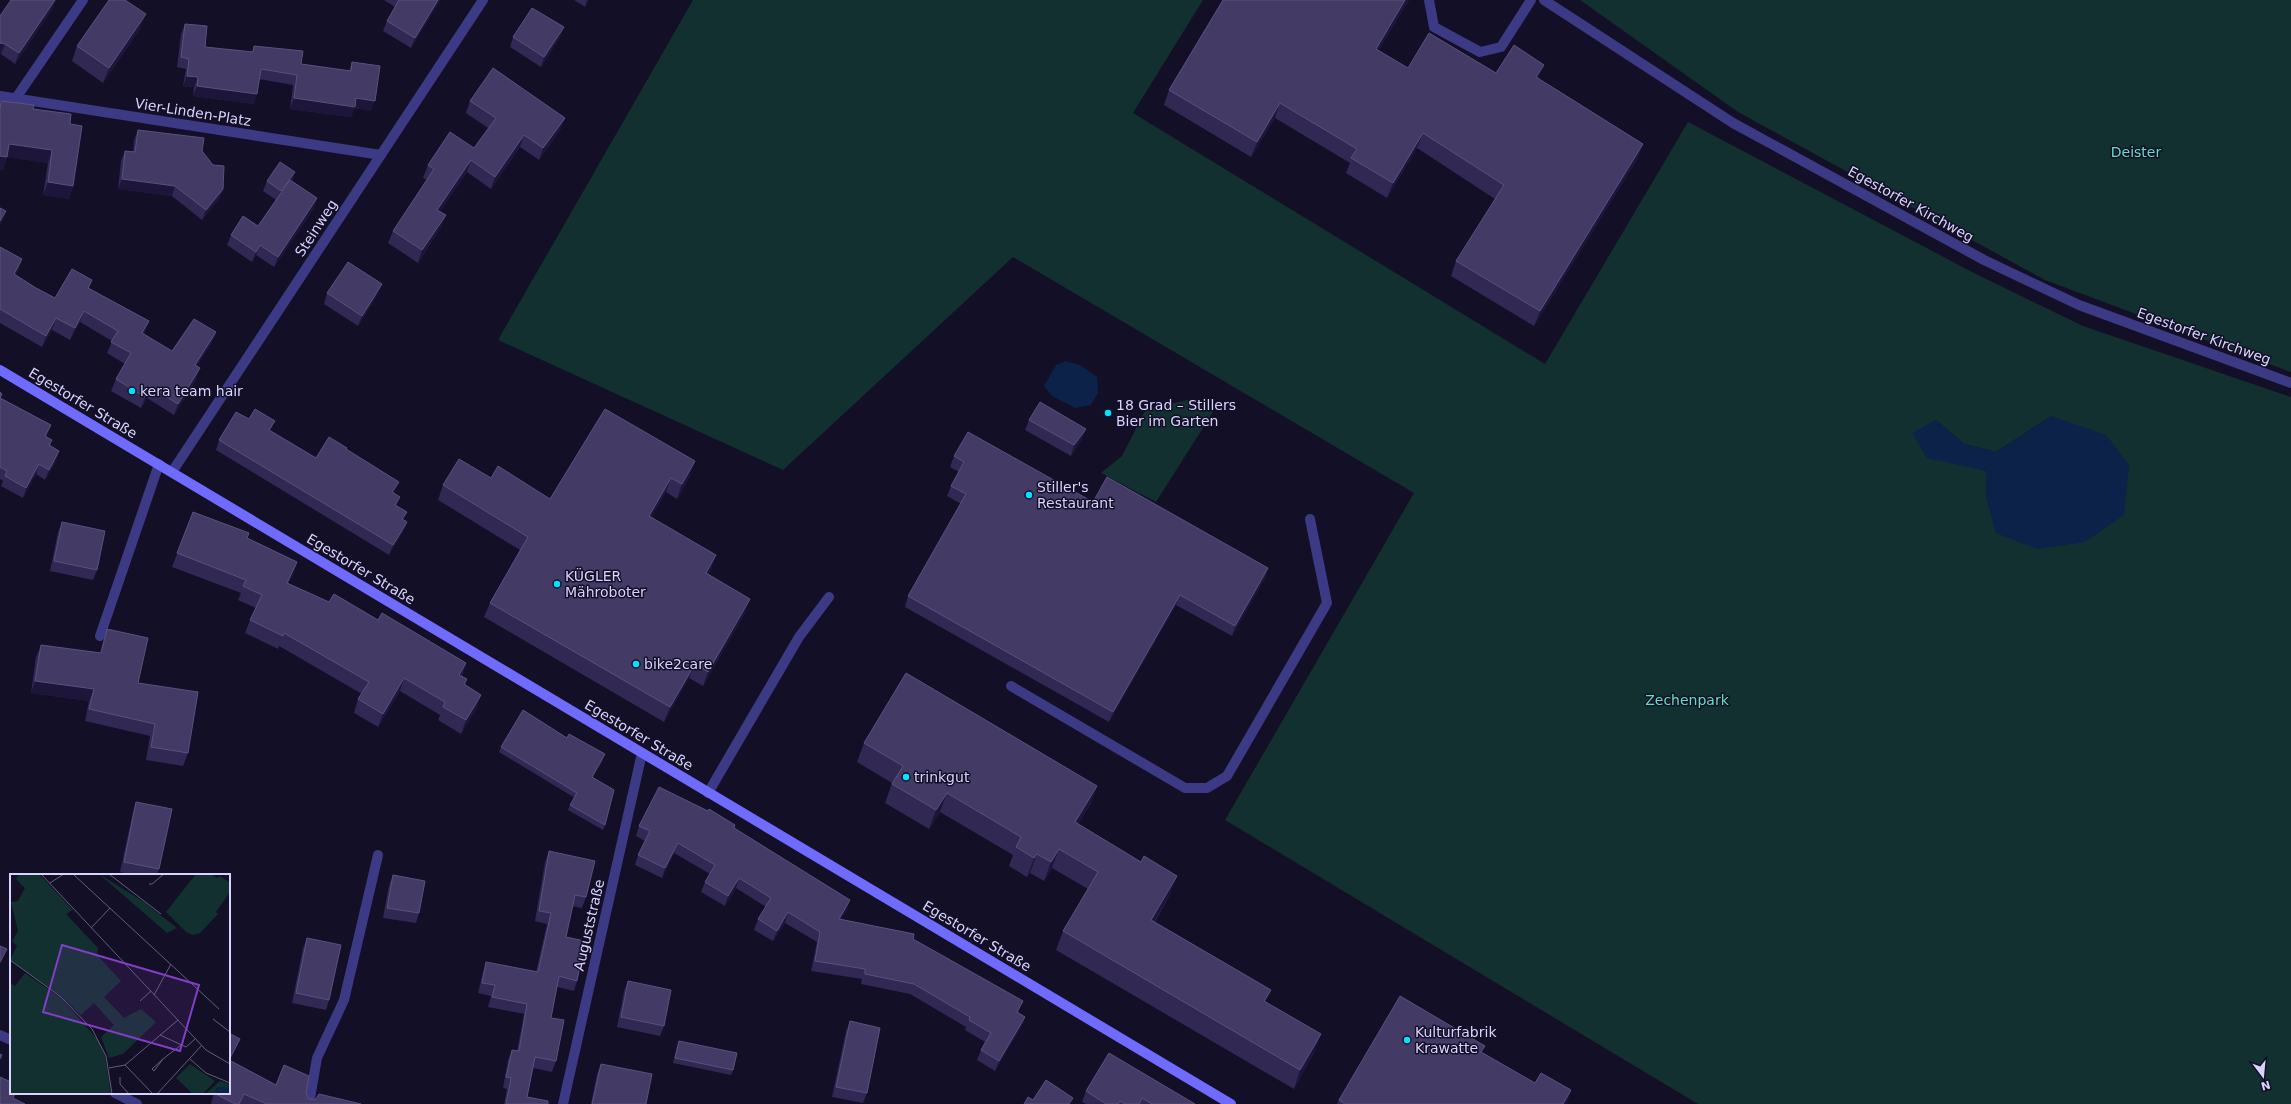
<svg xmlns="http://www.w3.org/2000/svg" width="2291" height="1104" viewBox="0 0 2291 1104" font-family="'DejaVu Sans',sans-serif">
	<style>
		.green { fill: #12302f; fill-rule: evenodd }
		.water { fill: #0c2248 }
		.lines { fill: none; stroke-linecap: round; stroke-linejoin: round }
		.service { stroke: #3d3a85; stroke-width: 10 }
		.minor { stroke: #3d3a85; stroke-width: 10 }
		.secondary { stroke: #6f6bff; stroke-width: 10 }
		.wall { fill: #312854 }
		.shaded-wall { fill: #1d163a }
		.building { fill: #433a66; stroke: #5a527e }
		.poi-dot { fill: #00e5ff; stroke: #130f26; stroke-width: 1.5 }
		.labels { text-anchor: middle; stroke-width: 3; stroke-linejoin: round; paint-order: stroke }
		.street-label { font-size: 14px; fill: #d9d4ff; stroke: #130f26 }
		.park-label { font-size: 14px; fill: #5fe0c0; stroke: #130f26 }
		.poi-label { font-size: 14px; fill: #d9d4ff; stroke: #130f26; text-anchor: start }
		.inset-road { fill: none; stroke: #625e7d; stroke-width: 1 }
		.view { fill: #843dc5; fill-opacity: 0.15; stroke: #843dc5; stroke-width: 2 }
		.inset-edge { fill: none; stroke: #d9d4ff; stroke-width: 2 }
	</style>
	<rect width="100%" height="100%" fill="#130f26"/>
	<g class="green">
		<path d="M693 0H1203L1133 113 1545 364 1688 122 1974 273 2083 326 2291 397V1104H1698L1225 820 1414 493 1013 257 783 470 498 340ZM2051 416 1986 497 1987 471 1959 464 1936 420 1964 444 1996 452Z"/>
		<path d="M1580 0H2291V372L2045 280 1738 112Z"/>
		<path d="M1192 399 1213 412 1156 502 1101 473 1122 456 1146 409Z"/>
	</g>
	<g class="water">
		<path d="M1066 361 1080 365 1097 377 1098 393 1091 405 1075 408 1052 396 1044 386 1056 365Z"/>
		<path d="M2051 416 2106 435 2129 465 2124 515 2085 542 2037 549 1996 533 1986 497 1987 471 1927 458 1912 433 1936 420 1964 444 1996 452Z"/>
	</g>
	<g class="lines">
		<g class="service">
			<path d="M1429 0 1434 27 1480 52 1501 47 1531 0"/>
			<path d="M100 636 159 464"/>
			<path d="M1011 686 1185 788H1207L1227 776 1327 603 1310 519"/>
			<path d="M309 1104 317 1058 344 1000 378 855"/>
		</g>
		<g class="minor">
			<path d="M1544 0 1733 123 1984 260 2079 305 2291 383"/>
			<path d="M0 96 381 155"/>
			<path d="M16 98 83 0"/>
			<path d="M172 472 483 0"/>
			<path d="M708 793 799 637 829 597"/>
			<path d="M0 1035 11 1040"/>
			<path d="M115 1093 137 1104"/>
			<path d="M563 1104 642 753"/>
		</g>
		<path class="secondary" d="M0 370 1231 1104"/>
	</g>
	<g class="wall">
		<path d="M384 0H440L411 48 383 31 387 21 395 7Z"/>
		<path d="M574 0H589L585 7Z"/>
		<path d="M1223 0H1409L1378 51 1408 68 1496 73 1539 79 1638 158 1534 326 1451 276 1456 261 1495 199 1417 148 1387 198 1346 173 1350 163 1275 118 1251 157 1164 105 1169 90Z"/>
		<path d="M53 8 15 64 1 54 0 16Z"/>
		<path d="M185 24 205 47 252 52 254 46 301 64 349 71 352 62 371 111 354 108 351 117 290 109 293 85 259 79 254 104 193 96 194 87 183 86 186 69 177 67 181 34Z"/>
		<path d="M564 27 560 37 541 67 510 47 513 37Z"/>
		<path d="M140 29 103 83 72 61 77 46Z"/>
		<path d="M1 101 33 109 70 124 73 186 69 199 43 195 48 163 7 157 3 170H0V104Z"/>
		<path d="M470 101 565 118 560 130 539 160 520 147 491 189 467 172 440 211 446 215 441 227 418 263 388 243 393 231 427 180 423 178 428 165 474 148 488 128 466 113Z"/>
		<path d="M138 130 202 151 223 189 219 199 202 220 172 196 118 189 121 161 125 151 133 152 134 140Z"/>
		<path d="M295 172 292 181 317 198 314 208 274 267 256 255 252 262 227 245 231 235 258 226 276 200 263 191 267 181Z"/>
		<path d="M0 247 22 259 18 271 15 275 36 288 55 298 92 280 89 288 145 333 144 334 172 351 216 332 211 344 197 366 196 380 174 415 147 398 141 408 111 391 116 379 125 364 107 353 112 341 80 322 70 340 52 330 42 347 0 323Z"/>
		<path d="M327 293 378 294 358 326 324 304Z"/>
		<path d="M0 392 1 398 51 425 46 437 52 440 50 446 59 451 56 461 45 480 36 474 23 498 1 486 3 481 0 479Z"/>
		<path d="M605 409 690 476 677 499 666 492 651 517 711 570 708 575 745 613 703 686 689 678 664 722 484 617 490 603 520 550 438 500 443 485 491 478 550 499Z"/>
		<path d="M1029 420 1086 429 1082 439 1071 456 1025 430Z"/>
		<path d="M271 431 316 458 346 450 395 492 394 493 397 506 407 512 404 520 407 522 403 532 389 555 216 450 219 440Z"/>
		<path d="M954 456 1093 502 1268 568 1265 578 1232 636 1176 605 1109 722 905 607 908 596 961 504 947 496 951 486 959 472 950 467Z"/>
		<path d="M193 512 297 562 293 575 288 584 329 602 378 620 466 663 462 676 467 679 465 685 477 708 461 734 438 720 440 715 400 691 378 727 354 713 358 699 362 694 279 646 278 649 245 633 250 620 256 608 238 600 241 593 172 567Z"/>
		<path d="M62 522 97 570 93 580 50 571 58 532Z"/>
		<path d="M107 629 138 683 188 753 183 766 146 760 150 736 85 721 89 701 31 693 36 657 41 645 100 653 103 642Z"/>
		<path d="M864 743 1097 786 1090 805 1078 824 1170 895 1155 922 1271 990 1266 1002 1314 1053 1294 1089 1056 950 1063 931 1088 889 1052 868 1044 881 1030 873 1027 877 1009 866 1013 855 940 812 929 829 885 803 892 783 857 762Z"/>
		<path d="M501 747 603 760 593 777 605 825 603 830 568 810 570 805 575 798 499 752Z"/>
		<path d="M136 802 159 869 157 875H135L120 872 133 812Z"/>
		<path d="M735 825 734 828 847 910 841 919 913 939 1025 1017 1021 1027 995 1071 977 1060 981 1050 985 1042 965 1030 966 1027 910 994 861 984 862 979 811 971 817 942 785 923 773 941 754 930 758 919 766 907 736 888 725 906 701 892 705 882 710 874 674 853 662 878 635 865 638 855 645 841 636 836 639 826Z"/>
		<path d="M549 851 586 897 582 908 572 906 566 937 577 981 574 991 557 987 551 1018 556 1061 552 1072 533 1068 527 1097 548 1104H504L507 1089 503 1088 508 1060 512 1050 517 1051 524 1014 488 1007 491 996 478 993 483 972 486 962 536 972 547 924 535 921 545 862Z"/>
		<path d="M393 875 419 913 416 923 383 918 389 885Z"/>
		<path d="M307 938 329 1000 326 1010 292 1003 303 948Z"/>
		<path d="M628 981 664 1026 660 1036 617 1027 624 991Z"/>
		<path d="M850 1021 867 1093 863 1103 832 1097 846 1031Z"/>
		<path d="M679 1041 733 1070 731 1075 673 1063 677 1046Z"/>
		<path d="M1482 1053 1535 1083 1571 1090 1566 1104H1337L1339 1100Z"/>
		<path d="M601 1064 646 1104H591L597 1074Z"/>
		<path d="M276 1085 306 1093 309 1099 361 1104H212L211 1103 214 1093Z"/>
		<path d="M1086 1091 1195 1104H1086L1082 1102Z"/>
	</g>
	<g class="shaded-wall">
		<path d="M55 0H56L53 8 15 64 19 53Z"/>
		<path d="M438 0H440L411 48 415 38Z"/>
		<path d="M587 0H589L585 7Z"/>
		<path d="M1405 0H1409L1370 64 1376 49Z"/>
		<path d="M146 14 140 29 103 83 109 68Z"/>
		<path d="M564 27 560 37 541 67 544 57Z"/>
		<path d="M0 43 5 44 1 54H0Z"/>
		<path d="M1544 65 1538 79 1536 77Z"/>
		<path d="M187 76 198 77 194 87 183 86Z"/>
		<path d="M197 86 257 94 254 104 193 96Z"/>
		<path d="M294 98H356L375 101 371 111 354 108 351 117 290 109Z"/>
		<path d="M1280 103 1275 118 1251 157 1257 142Z"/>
		<path d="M565 118 560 130 539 160 543 148Z"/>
		<path d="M1423 133 1417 148 1387 198 1393 183Z"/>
		<path d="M524 135 520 147 491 189 495 177Z"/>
		<path d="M9 144 52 150 48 163 5 157Z"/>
		<path d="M1643 144 1638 158 1534 326 1540 311Z"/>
		<path d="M0 156 7 157 3 170H0Z"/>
		<path d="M471 160 467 172 433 222 437 210Z"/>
		<path d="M295 172 291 182 278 201 281 191Z"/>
		<path d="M122 179 175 186 172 196 118 189Z"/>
		<path d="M48 182 73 186 69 199 43 195Z"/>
		<path d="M223 189 219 199 202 220 206 210Z"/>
		<path d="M317 198 314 208 274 267 278 257Z"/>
		<path d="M6 211 2 223 0 226V221Z"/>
		<path d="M446 215 441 227 418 263 422 250Z"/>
		<path d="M260 245 256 255 252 262 256 252Z"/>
		<path d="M22 259 18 271 9 285 14 274Z"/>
		<path d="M382 284 378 294 358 326 362 316Z"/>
		<path d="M84 311 80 322 70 340 75 328Z"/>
		<path d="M56 318 52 330 42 347 46 336Z"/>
		<path d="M149 321 145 333 137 345 142 333Z"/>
		<path d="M216 332 211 344 191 376 195 365Z"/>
		<path d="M200 368 196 380 174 415 178 404Z"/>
		<path d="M151 387 147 398 141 408 145 397Z"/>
		<path d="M275 421 271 431 269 430Z"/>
		<path d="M51 425 47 435 41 446 45 436Z"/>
		<path d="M1086 429 1082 439 1071 456 1074 445Z"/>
		<path d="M59 451 56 461 45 480 49 470Z"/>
		<path d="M695 461 690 476 677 499 682 484Z"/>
		<path d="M39 464 36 474 23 498 26 488Z"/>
		<path d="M671 478 666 492 644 530 649 516Z"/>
		<path d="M399 482 395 492 389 502 392 492Z"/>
		<path d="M400 497 397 507 395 505Z"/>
		<path d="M407 512 403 522 402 519Z"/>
		<path d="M407 522 403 532 389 555 393 545Z"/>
		<path d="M716 555 711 570 701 588 706 573Z"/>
		<path d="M297 562 293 575 282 596 287 583Z"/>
		<path d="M1268 568 1265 578 1232 636 1235 626Z"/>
		<path d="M1180 595 1176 605 1109 722 1113 712Z"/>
		<path d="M750 599 745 613 703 686 708 672Z"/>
		<path d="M466 663 461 676 459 675Z"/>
		<path d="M695 664 689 678 664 722 670 707Z"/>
		<path d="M404 678 400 691 378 727 383 714Z"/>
		<path d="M35 681 94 689 89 701 31 693Z"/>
		<path d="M481 695 477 708 461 734 466 720Z"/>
		<path d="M605 754 603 760 590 782 592 777Z"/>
		<path d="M1097 786 1090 805 1068 842 1075 822Z"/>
		<path d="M947 793 940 812 929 829 936 810Z"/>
		<path d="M678 843 674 853 662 878 665 868Z"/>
		<path d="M1059 849 1052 868 1044 881 1051 862Z"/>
		<path d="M1037 854 1030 873 1027 877 1034 858Z"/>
		<path d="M1177 876 1170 895 1144 939 1151 920Z"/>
		<path d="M739 878 736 888 725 906 728 896Z"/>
		<path d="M850 900 847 910 835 929 839 919Z"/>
		<path d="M788 912 785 923 773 941 777 931Z"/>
		<path d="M7 949 3 959 0 965V962Z"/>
		<path d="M1271 990 1264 1009V1001Z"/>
		<path d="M1023 1001 1019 1012 1013 1022 1017 1012Z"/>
		<path d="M1025 1017 1021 1027 995 1071 999 1061Z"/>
		<path d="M1321 1034 1314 1053 1294 1089 1300 1070Z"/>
		<path d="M240 1039 236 1049 229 1063V1060Z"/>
		<path d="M1571 1090 1566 1104H1563Z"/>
	</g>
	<g class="building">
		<path d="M11 0H55L19 53 5 44 0 43V16Z"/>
		<path d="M109 0H125L146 14 109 68 77 46Z"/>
		<path d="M399 0H438L415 38 387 21Z"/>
		<path d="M1223 0H1405L1376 49 1408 68 1429 33 1496 73 1514 45 1544 65 1536 77 1643 144 1540 311 1456 261 1504 185 1423 133 1393 183 1351 158 1357 149 1280 103 1257 142 1169 90Z"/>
		<path d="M532 8 564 27 544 57 513 37Z"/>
		<path d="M185 24 207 26 205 47 253 52 254 46 303 51 301 64 351 71 352 62 380 66 375 101 356 98 355 107 294 98 297 75 261 69 257 94 197 86 198 77 187 76 189 59 181 57Z"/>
		<path d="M493 68 565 118 543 148 524 135 495 177 471 160 437 210 446 215 422 250 393 231 434 169 428 165 450 132 474 148 496 118 470 101Z"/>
		<path d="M1 101 34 105 33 109 71 114 70 124 82 126 73 186 48 182 52 150 9 144 7 157 0 156V110Z"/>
		<path d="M138 130 204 138 202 151 213 165 224 166 223 189 206 210 175 186 122 179 125 151 135 152Z"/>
		<path d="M280 162 295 172 281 191 267 181Z"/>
		<path d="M290 180 317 198 278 257 260 245 256 252 231 235 243 216 258 226Z"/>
		<path d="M0 208 6 211 0 221Z"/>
		<path d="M0 247 22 259 14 274 36 288 55 298 72 269 92 280 88 288 149 321 142 333 172 351 194 319 216 332 195 365 200 368 178 404 151 387 145 397 116 379 131 353 111 342 118 331 84 311 75 328 56 318 46 336 0 309Z"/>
		<path d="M348 262 382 284 362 316 327 293Z"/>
		<path d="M0 392 2 394 0 398 51 425 45 436 52 440 49 445 59 451 49 470 39 464 26 488 5 476 7 471 0 467Z"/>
		<path d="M1040 402 1086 429 1074 445 1029 420Z"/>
		<path d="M255 409 275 421 269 430 316 458 329 437 347 448 346 449 399 482 392 492 400 497 395 505 407 512 402 519 407 522 393 545 219 440 236 412 249 419Z"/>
		<path d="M605 409 695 461 682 484 671 478 649 516 716 555 706 573 750 599 708 672 695 664 670 707 490 603 528 537 443 485 459 459 491 478 498 466 550 499Z"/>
		<path d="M968 432 1093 502 1107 477 1268 568 1235 626 1180 595 1113 712 908 596 966 494 951 486 964 462 954 456Z"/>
		<path d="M193 512 249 533 247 538 297 562 287 583 329 602 334 594 378 620 382 613 466 663 459 675 467 679 464 684 481 695 466 720 443 707 445 702 404 678 383 714 358 699 369 682 284 633 283 636 250 620 262 595 243 586 246 580 177 553Z"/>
		<path d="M62 522 105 531 97 570 54 561Z"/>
		<path d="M107 629 148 638 138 683 198 692 188 753 151 747 155 724 89 709 94 689 35 681 41 645 101 653Z"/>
		<path d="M906 673 1097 786 1075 822 1141 862 1144 856 1177 876 1151 920 1271 990 1264 1001 1321 1034 1300 1070 1063 931 1098 872 1059 849 1051 862 1037 854 1034 858 1016 847 1021 837 947 793 936 810 892 784 903 766 864 743Z"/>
		<path d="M523 710 567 738 569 734 605 754 592 777 614 790 605 825 570 805 577 793 501 747Z"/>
		<path d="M659 787 708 811 709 809 735 825 734 828 850 900 839 919 914 934 913 939 1023 1001 1017 1012 1025 1017 999 1061 981 1050 991 1033 969 1020 970 1017 914 984 865 974V969L815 961 820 932 788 912 777 931 758 919 771 898 739 878 728 896 705 882 715 865 678 843 665 868 638 855 650 831 639 826Z"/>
		<path d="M136 802 172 809 159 869 124 862Z"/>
		<path d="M549 851 595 861 586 897 575 895 566 937 585 941 577 981 559 976 551 1018 564 1020 556 1061 535 1057 527 1097 548 1101V1104H506L511 1078 506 1077 512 1050 519 1051 527 1004 492 997 495 985 482 983 486 962 538 972 551 913 539 911Z"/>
		<path d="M393 875 425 881 419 913 387 908Z"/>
		<path d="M307 938 341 945 329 1000 296 993Z"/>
		<path d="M0 946 7 949 0 962Z"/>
		<path d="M628 981 671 990 664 1026 621 1017Z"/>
		<path d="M1400 996 1485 1046 1481 1052 1535 1083 1541 1073 1571 1090 1563 1104H1345L1339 1100Z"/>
		<path d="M850 1021 880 1028 867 1093 836 1087Z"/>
		<path d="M229 1033 240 1039 229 1060Z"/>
		<path d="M679 1041 737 1053 733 1070 675 1058Z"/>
		<path d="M1109 1053 1195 1104H1152L1142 1098 1139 1104H1125L1120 1101 1118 1104H1106L1086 1091Z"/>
		<path d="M0 1054 2 1055 0 1059Z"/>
		<path d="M231 1061 276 1085 284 1065 309 1076 306 1093 309 1099 315 1100 319 1094 361 1104H267L244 1094 239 1104H235L214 1093H229V1065Z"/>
		<path d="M601 1064 652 1074 646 1104H592Z"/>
		<path d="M0 1077 11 1082V1093H15L13 1098 25 1104H0Z"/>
		<path d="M1046 1080 1073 1098 1069 1104H1024L1028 1097 1033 1100Z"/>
	</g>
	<g class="poi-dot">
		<circle cx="132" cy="391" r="4"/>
		<circle cx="1108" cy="413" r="4"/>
		<circle cx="1029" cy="495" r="4"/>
		<circle cx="557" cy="584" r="4"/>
		<circle cx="636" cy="664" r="4"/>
		<circle cx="906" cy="777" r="4"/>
		<circle cx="1407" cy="1040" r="4"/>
	</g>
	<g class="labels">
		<g class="street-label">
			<text transform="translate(193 112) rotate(9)" y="5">Vier-Linden-Platz</text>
			<text transform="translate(1911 204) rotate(29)" y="5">Egestorfer Kirchweg</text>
			<text transform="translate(316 228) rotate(-57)" y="5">Steinweg</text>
			<text transform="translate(2204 336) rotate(20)" y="5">Egestorfer Kirchweg</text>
			<text transform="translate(83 403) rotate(31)" y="5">Egestorfer Straße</text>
			<text transform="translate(361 569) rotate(31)" y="5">Egestorfer Straße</text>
			<text transform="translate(639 735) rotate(31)" y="5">Egestorfer Straße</text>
			<text transform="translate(589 925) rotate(-77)" y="5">Auguststraße</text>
			<text transform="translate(977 936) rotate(31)" y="5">Egestorfer Straße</text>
		</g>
		<g class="park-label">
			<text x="2136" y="157">Deister</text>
			<text x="1687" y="705">Zechenpark</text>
		</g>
		<g class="poi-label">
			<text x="140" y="396">kera team hair</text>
			<text x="1116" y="410">18 Grad – Stillers<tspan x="1116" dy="16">Bier im Garten</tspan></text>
			<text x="1037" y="492">Stiller's<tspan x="1037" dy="16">Restaurant</tspan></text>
			<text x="565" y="581">KÜGLER<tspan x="565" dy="16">Mähroboter</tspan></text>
			<text x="644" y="669">bike2care</text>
			<text x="914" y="782">trinkgut</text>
			<text x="1415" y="1037">Kulturfabrik<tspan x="1415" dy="16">Krawatte</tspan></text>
		</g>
	</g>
	<g transform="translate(10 874)">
		<rect width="220" height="220" fill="#130f26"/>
		<path d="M9 0H29L63 36 56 40 88 74 87 81 111 107 94 123 114 144 131 135 146 148 113 180 99 184 91 163 104 151 84 129 71 141 51 122 0 86 7 72 2 67 8 57 1 28 8 27 15 14 6 5ZM89 0 134 28 167 54 157 59ZM186 0H201L207 4 210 2 220 9V18L206 38 208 40 190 59 183 61 176 58 156 38ZM15 99 52 125 87 165 95 182 101 220H0V109L5 112ZM180 190 205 207 193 220H183L166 204ZM210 207 220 210V214H206L207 220H219H195Z" fill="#12302f"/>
		<path d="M208 213 220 214V220H207L205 216Z" fill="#0c2248"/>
		<path class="inset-road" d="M31 0 196 176 220 190M63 0 209 135M99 0 151 40M40 9 54 0M139 10H142L154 0M81 54 100 34M0 86 51 123 82 155 96 182 102 220M144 121 161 90M130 127 141 117M203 145 220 158M150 161 176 173 185 165M153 185 144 197 142 195 153 185 171 171M180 185 196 199 220 209M115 191 143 220M99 194 115 191 168 146M110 203V210L119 220M147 220 192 171"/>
		<path class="view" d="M52 71 189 111 170 177 33 138Z"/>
		<rect width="220" height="220" class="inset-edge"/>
	</g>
	<g transform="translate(2263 1076) rotate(164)" stroke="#130f26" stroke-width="3" paint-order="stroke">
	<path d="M0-3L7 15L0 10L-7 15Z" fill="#d9d4ff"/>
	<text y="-6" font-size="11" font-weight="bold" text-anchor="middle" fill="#d9d4ff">N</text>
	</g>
</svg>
